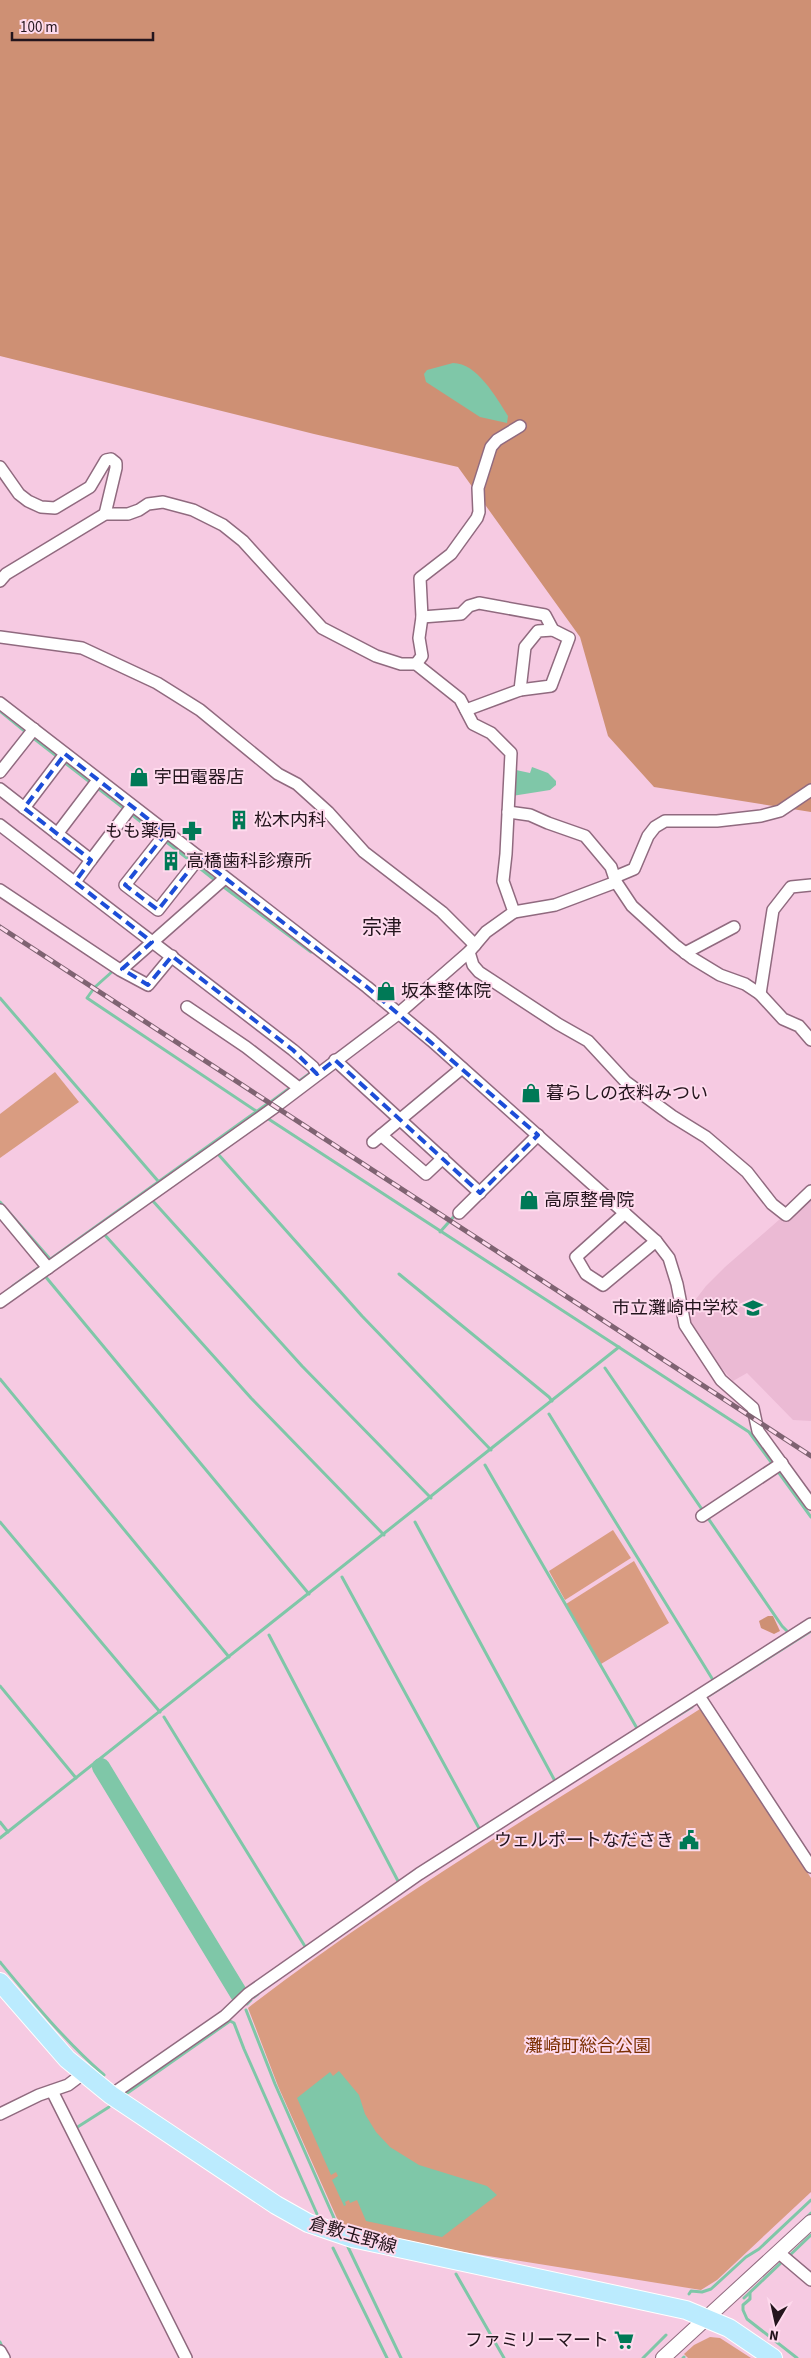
<svg xmlns="http://www.w3.org/2000/svg" width="811" height="2358" viewBox="0 0 811 2358" font-family="'Source Sans 3','Noto Sans JP',sans-serif">
	<style>
		.built { fill: #ebbad4 }
		.green { fill: #d99c81 }
		.forest { fill: #ce9074 }
		.water { fill: #7fc7a8 }
		.lines { fill: none; stroke-linecap: round; stroke-linejoin: round }
		.stream { stroke: #7fc7a8; stroke-width: 3 }
		.river { stroke: #7fc7a8; stroke-width: 18 }
		.minor-casing { stroke: #906a7f; stroke-width: 14 }
		.tertiary-casing { stroke: #906a7f; stroke-width: 16 }
		.primary-casing { stroke: #fff; stroke-width: 20 }
		.minor { stroke: #fff; stroke-width: 11 }
		.tertiary { stroke: #fff; stroke-width: 14 }
		.primary { stroke: #bbebfe; stroke-width: 18 }
		.rail-casing { stroke: #7f6372; stroke-width: 5 }
		.rail { stroke: #fedaed; stroke-width: 3; stroke-dasharray: 9; stroke-linecap: butt }
		.marked { fill: none; stroke: #1d4ed8; stroke-width: 4; stroke-dasharray: 10 6; stroke-linejoin: round }
		.labels { text-anchor: middle; stroke-width: 4; stroke-linejoin: round; paint-order: stroke }
		.poi-label { font-size: 18px; fill: #24151d; stroke: #fedaed; text-anchor: start }
		.park-label { font-size: 18px; fill: #7b3003; stroke: #fedaed }
		.street-label { font-size: 18px; fill: #24151d; stroke: #fedaed }
		.quarter-label { font-size: 20px; fill: #24151d; stroke: #fedaed }
	</style>
	<rect width="100%" height="100%" fill="#f6cae2"/>
	<path class="built" d="M811 1195V1421L793 1420 747 1373 733 1381 709 1354 692 1323 689 1313 700 1303 696 1299 706 1286 725 1267 780 1219 784 1220Z"/>
	<g class="green">
		<path d="M55 1072 79 1102 0 1158V1114Z"/>
		<path d="M613 1530 631 1558 565 1600 549 1571Z"/>
		<path d="M634 1561 669 1623 601 1664 566 1604Z"/>
		<path d="M700 1709 811 1878V2192L717 2280 701 2290 451 2250 340 2225 278 2086 248 2008C391 1897 549 1806 700 1709Z"/>
		<path d="M710 2337 720 2338 751 2358H688L684 2354 694 2345Z"/>
	</g>
	<g class="forest">
		<path d="M0 0H811V812L654 787 608 736 580 637 458 467 314 434 0 356Z"/>
		<path d="M768 1616H773L780 1631 774 1634 761 1628 759 1621Z"/>
	</g>
	<g class="water">
		<path d="M453 363C477 363 496 397 508 416L507 423 480 417 426 382 424 374 427 370Z"/>
		<path d="M532 767 548 773 556 781V785L550 790 512 796 516 770 530 773Z"/>
		<path d="M339 2071 359 2095 365 2114 376 2132 390 2147 419 2165 487 2186 497 2195 442 2237 366 2221 357 2200 350 2203 349 2200 345 2202 346 2205 344 2206 332 2180 338 2176 336 2172 331 2175 297 2098 330 2072 333 2076Z"/>
	</g>
	<g class="lines">
		<g class="stream">
			<path d="M0 711 27 733"/>
			<path d="M32 737 59 758"/>
			<path d="M64 762 126 810"/>
			<path d="M131 814 159 836"/>
			<path d="M164 840 216 881"/>
			<path d="M221 885 311 952"/>
			<path d="M95 987 114 970"/>
			<path d="M92 991 87 998 259 1113"/>
			<path d="M0 998 158 1181"/>
			<path d="M272 1101 313 1071"/>
			<path d="M267 1118 749 1432 811 1517"/>
			<path d="M218 1154 362 1316 491 1450"/>
			<path d="M152 1200 302 1366 431 1498"/>
			<path d="M0 1202 50 1259"/>
			<path d="M440 1232 456 1214"/>
			<path d="M104 1234 251 1398 384 1535"/>
			<path d="M399 1274 549 1397 552 1401"/>
			<path d="M45 1276 309 1594"/>
			<path d="M13 1286 267 1104"/>
			<path d="M605 1368 782 1626 789 1633"/>
			<path d="M0 1379 229 1657"/>
			<path d="M549 1414 713 1680"/>
			<path d="M485 1465 638 1730"/>
			<path d="M0 1522 160 1712"/>
			<path d="M415 1522 555 1781"/>
			<path d="M342 1577 480 1830"/>
			<path d="M269 1635 398 1881"/>
			<path d="M0 1686 76 1778"/>
			<path d="M710 1695 811 1631"/>
			<path d="M164 1717 306 1948"/>
			<path d="M674 1718 692 1707"/>
			<path d="M0 1822 8 1832"/>
			<path d="M0 1838 619 1347"/>
			<path d="M0 1962C33 2002 65 2041 104 2075"/>
			<path d="M254 1997 258 1994"/>
			<path d="M247 2004 251 2000"/>
			<path d="M246 2010 275 2084 334 2218"/>
			<path d="M126 2094 230 2021 234 2023 244 2049 317 2214"/>
			<path d="M76 2128 109 2107"/>
			<path d="M805 2219 811 2213"/>
			<path d="M348 2247 401 2358"/>
			<path d="M333 2248 387 2358"/>
			<path d="M788 2257 811 2235"/>
			<path d="M456 2274 504 2358"/>
			<path d="M750 2293V2299L743 2305V2310L747 2319 797 2358"/>
			<path d="M689 2294 691 2291 702 2292 711 2289 746 2257 759 2249 811 2200"/>
			<path d="M744 2298 783 2261"/>
			<path d="M0 2342 3 2349"/>
			<path d="M643 2358 666 2335"/>
			<path d="M683 2358 684 2357"/>
		</g>
		<path class="river" d="M101 1767 239 1994"/>
		<defs>
			<g id="minor">
				<path d="M0 467 19 494 28 501 41 507 55 508 90 487 106 460 111 459 116 463V468L105 514"/>
				<path d="M0 581 6 574 105 514H128L139 510 148 504 163 502 193 510 223 525 243 541 322 628 376 656 401 664H416L460 699 473 724 491 733 511 753 506 854 503 881 514 912 486 932 469 952 398 1014 275 1107 0 1302"/>
				<path d="M422 617 461 614 469 606 479 603 545 615 553 630 569 638 551 686 520 690 466 710"/>
				<path d="M0 637 82 648 157 683 200 710 278 774 297 784 328 812 364 852 442 912 475 945"/>
				<path d="M416 664 422 656 419 638 422 617 420 578 451 554 477 518 479 512 478 488 491 447 497 440 520 426"/>
				<path d="M520 690 525 647 538 631 553 630"/>
				<path d="M0 703 367 987 432 1041 656 1241 669 1258 677 1284 685 1325 721 1380 753 1408 758 1431 811 1504"/>
				<path d="M0 772 34 729"/>
				<path d="M0 789 91 860 132 806"/>
				<path d="M24 808 65 754"/>
				<path d="M508 812 530 815 548 823 585 836 611 867 616 882 632 906 675 945 692 958 720 975 745 984 760 994 783 1019 799 1026 811 1040"/>
				<path d="M0 825 293 1050 313 1067 317 1074"/>
				<path d="M166 833 125 885 158 910 199 858"/>
				<path d="M57 834 98 780"/>
				<path d="M615 877 634 869 648 836 655 827 665 821H717L761 816 780 811 811 790"/>
				<path d="M75 882 91 860"/>
				<path d="M0 890 120 970 148 985 172 956"/>
				<path d="M514 912 555 905 616 882"/>
				<path d="M469 952 473 965 479 972 558 1024 588 1041 626 1082 672 1116 706 1137 747 1172 772 1204 786 1215 811 1191"/>
				<path d="M685 953 734 927"/>
				<path d="M122 969 225 878"/>
				<path d="M760 994 773 910 791 887 811 885"/>
				<path d="M187 1007 246 1047 299 1088"/>
				<path d="M335 1060 480 1193"/>
				<path d="M381 1135 426 1174 443 1158"/>
				<path d="M373 1142 462 1068"/>
				<path d="M0 1210 48 1268"/>
				<path d="M459 1213 538 1135"/>
				<path d="M625 1213 576 1257 586 1274 603 1285 656 1241"/>
				<path d="M702 1516 782 1463"/>
				<path d="M699 1696 811 1867"/>
				<path d="M52 2091 186 2358"/>
				<path d="M111 2095 225 2016 248 1994 419 1874 811 1624"/>
				<path d="M0 2114 39 2095 68 2085 84 2073"/>
				<path d="M778 2252 811 2280"/>
				<path d="M0 2351 4 2358"/>
			</g>
			<path id="tertiary" d="M663 2358 811 2222"/>
			<path id="primary" d="M0 1982 67 2059 111 2095 276 2205 308 2223 352 2238 686 2310 729 2328 773 2358"/>
		</defs>
		<use href="#minor" class="minor-casing"/>
		<use href="#tertiary" class="tertiary-casing"/>
		<use href="#primary" class="primary-casing"/>
		<use href="#minor" class="minor"/>
		<use href="#tertiary" class="tertiary"/>
		<use href="#primary" class="primary"/>
		<defs>
			<path id="rail" d="M0 927 811 1456"/>
		</defs>
		<use href="#rail" class="rail-casing"/>
		<use href="#rail" class="rail"/>
	</g>
	<path class="marked" d="M65 754 166 833 125 885 158 910 199 858 367 987 538 1135 480 1193 335 1060 317 1074 293 1050 172 956 148 985 122 969 152 942 75 882 91 860 24 808Z"/>
	<defs>
		<symbol id="shop-bare" viewBox="-9 -9 18 18"><path d="M-5-2.5h2.3a2.7 3.5 0 0 1 5.4 0H5L5.5 6h-11ZM-1.5-2.5h3a1.5 2.3 0 0 0-3 0Z" fill="#007956" stroke="#fedaed" stroke-width="2.5" paint-order="stroke"/></symbol>
		<symbol id="building-bare" viewBox="-9 -9 18 18"><path d="M-4-6H4V6H1V3H-1V6H-4ZM-2.5-4.3h1.7v1.8h-1.7ZM.8-4.3h1.7v1.8H.8ZM-2.5-1h1.7V.8h-1.7ZM.8-1h1.7V.8H.8Z" fill="#007956" stroke="#fedaed" stroke-width="2.5" paint-order="stroke"/></symbol>
		<symbol id="pharmacy-bare" viewBox="-9 -9 18 18"><path d="M-2-6h4v4h4v4h-4v4h-4v-4h-4v-4h4Z" fill="#007956" stroke="#fedaed" stroke-width="2.5" paint-order="stroke"/></symbol>
		<symbol id="school-bare" viewBox="-9 -9 18 18"><path d="M0-5L7-2L0 1L-7-2ZM-4 1L0 2.5L4 1V4Q0 6-4 4Z" fill="#007956" stroke="#fedaed" stroke-width="2.5" paint-order="stroke"/></symbol>
		<symbol id="civic-bare" viewBox="-9 -9 18 18"><path d="M-.6-6.5H3V-4.5H.6V-3L4-1V1h2V6H-6V1h2V-1L-.6-3ZM-1.2 2.5V6h2.4V2.5Z" fill="#007956" stroke="#fedaed" stroke-width="2.5" paint-order="stroke"/></symbol>
		<symbol id="supermarket-bare" viewBox="-9 -9 18 18"><path d="M-6-5.5h2.5l.6 2H6L4.5 2H-2.5L-4.4-4H-6ZM-1.5 3.2a1.3 1.3 0 1 0 .1 0ZM3 3.2a1.3 1.3 0 1 0 .1 0Z" fill="#007956" stroke="#fedaed" stroke-width="2.5" paint-order="stroke"/></symbol>
	</defs>
	<g fill-rule="evenodd">
		<use href="#shop-bare" x="125" y="763" width="28" height="28"/>
		<use href="#building-bare" x="225" y="806" width="28" height="28"/>
		<use href="#pharmacy-bare" x="178" y="817" width="28" height="28"/>
		<use href="#building-bare" x="157" y="847" width="28" height="28"/>
		<use href="#shop-bare" x="372" y="977" width="28" height="28"/>
		<use href="#shop-bare" x="517" y="1079" width="28" height="28"/>
		<use href="#shop-bare" x="515" y="1186" width="28" height="28"/>
		<use href="#school-bare" x="739" y="1294" width="28" height="28"/>
		<use href="#civic-bare" x="675" y="1826" width="28" height="28"/>
		<use href="#supermarket-bare" x="610" y="2326" width="28" height="28"/>
	</g>
	<g class="labels">
		<g class="poi-label">
			<text x="154" y="783">宇田電器店</text>
			<text x="254" y="826">松木内科</text>
			<text x="177" y="837" text-anchor="end">もも薬局</text>
			<text x="186" y="867">高橋歯科診療所</text>
			<text x="401" y="997">坂本整体院</text>
			<text x="546" y="1099">暮らしの衣料みつい</text>
			<text x="544" y="1206">高原整骨院</text>
			<text x="738" y="1314" text-anchor="end">市立灘崎中学校</text>
			<text x="674" y="1846" text-anchor="end">ウェルポートなださき</text>
			<text x="609" y="2346" text-anchor="end">ファミリーマート</text>
		</g>
		<g class="park-label">
			<text x="588" y="2052">灘崎町総合公園</text>
		</g>
		<g class="street-label">
			<text transform="translate(353 2235) rotate(16)" y="6">倉敷玉野線</text>
		</g>
		<g class="quarter-label">
			<text x="382" y="934">宗津</text>
		</g>
	</g>
	<g transform="translate(776 2323) rotate(189)" stroke="#fedaed" stroke-width="4" paint-order="stroke">
	<path d="M0-4L9 19L0 12L-9 19Z" fill="#24151d"/>
	<text y="-8" font-size="14" font-weight="bold" text-anchor="middle" fill="#24151d">N</text>
	</g>
	<path d="M12 32v8h141v-8" fill="none" stroke="#24151d" stroke-width="2.5"/>
	<text x="20" y="32" font-size="15" fill="#24151d" stroke="#fedaed" stroke-width="4" paint-order="stroke">100 m</text>
</svg>
